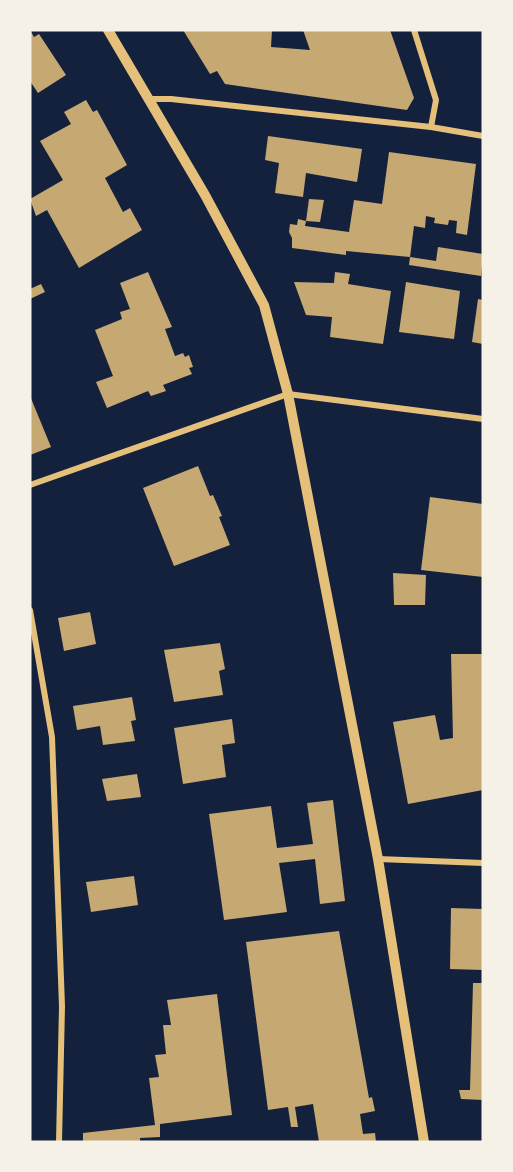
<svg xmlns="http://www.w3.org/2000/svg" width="513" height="1172" viewBox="0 0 513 1172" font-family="'Archivo Narrow',sans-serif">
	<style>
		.building { fill: #c6a872 }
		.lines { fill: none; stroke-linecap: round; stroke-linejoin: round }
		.minor { stroke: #e5c07b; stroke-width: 6 }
		.tertiary { stroke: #e5c07b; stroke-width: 10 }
	</style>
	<rect width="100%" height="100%" fill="#14213d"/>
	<g class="building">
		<path d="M30 30 34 37 39 34 66 75 38 93 30 81Z"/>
		<path d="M183 30H272L271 47 310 50 303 30H390L414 98 407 110 225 84 217 71 210 74Z"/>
		<path d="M86 100 93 112 97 110 127 165 105 178 123 212 130 208 142 230 79 268 47 210 36 216 30 199 63 180 40 141 71 124 64 112Z"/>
		<path d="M268 136 362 149 357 182 306 173 303 197 275 193 279 163 265 160Z"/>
		<path d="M389 152 476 164 467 235 456 233 457 221 449 220 448 225 434 223 435 218 426 216 425 228 414 226 410 257 436 261 438 247 483 254 481 276 409 265 410 257 346 251V255L292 248V238L289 232 290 224 297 225 298 219 306 221 305 226 349 232 354 200 382 204Z"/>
		<path d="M309 199 324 200 320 222 306 221Z"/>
		<path d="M148 272 172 327 165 329 175 356 183 353 185 357 189 355 193 367 189 368 192 374 163 385 166 391 151 396 148 391 107 408 96 382 113 376 95 330 122 319 120 312 130 309 120 283Z"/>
		<path d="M335 272 350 274 348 284 391 291 383 344 330 337 332 317 306 315 294 282 334 283Z"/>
		<path d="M406 282 460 291 454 339 399 332Z"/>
		<path d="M41 284 45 292 30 299V289Z"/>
		<path d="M478 299 483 300V344L472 342Z"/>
		<path d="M30 396 51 447 30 455Z"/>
		<path d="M198 466 210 496 213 495 222 516 219 517 230 545 174 566 143 488Z"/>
		<path d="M430 497 483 504V577L421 570Z"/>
		<path d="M393 573 426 575 425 605H394Z"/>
		<path d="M90 612 96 644 64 651 58 618Z"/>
		<path d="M220 643 225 669 219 671 223 695 174 702 164 650Z"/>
		<path d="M451 654H483V790L408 804 393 722 435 715 440 740 453 738Z"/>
		<path d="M132 697 136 720 131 721 135 741 103 745 100 726 77 730 73 706Z"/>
		<path d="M232 719 235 743 222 745 226 777 183 784 174 728Z"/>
		<path d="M137 774 141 797 107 801 102 779Z"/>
		<path d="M333 800 345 901 320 904 315 859 279 863 287 912 224 920 209 814 271 806 277 848 313 844 307 803Z"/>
		<path d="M134 876 138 905 91 912 86 882Z"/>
		<path d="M451 908 483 909V970L450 969Z"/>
		<path d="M339 931 369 1098 372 1097 375 1111 360 1114 363 1134 375 1133 376 1142H319L313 1104 295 1107 298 1127H291L288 1107 268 1110 246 942Z"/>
		<path d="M473 983H483V1100L461 1099 459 1090H470Z"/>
		<path d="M217 994 232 1115 160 1124V1137L140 1138V1142H83V1133L155 1125 149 1078 159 1077 155 1055 166 1054 163 1025H171L167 1000Z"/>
	</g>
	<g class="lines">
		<g class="minor">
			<path d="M414 30 436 100 431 127"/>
			<path d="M148 99H171L431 127 483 136"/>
			<path d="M30 485 288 394 483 419"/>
			<path d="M30 610 52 737 62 1006 59 1142"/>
			<path d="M378 859 483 863"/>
		</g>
		<path class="tertiary" d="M108 30 205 195 264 305 288 394 378 859 424 1142"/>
	</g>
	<rect width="513" height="1172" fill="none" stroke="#f6f1e7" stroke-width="63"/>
</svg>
